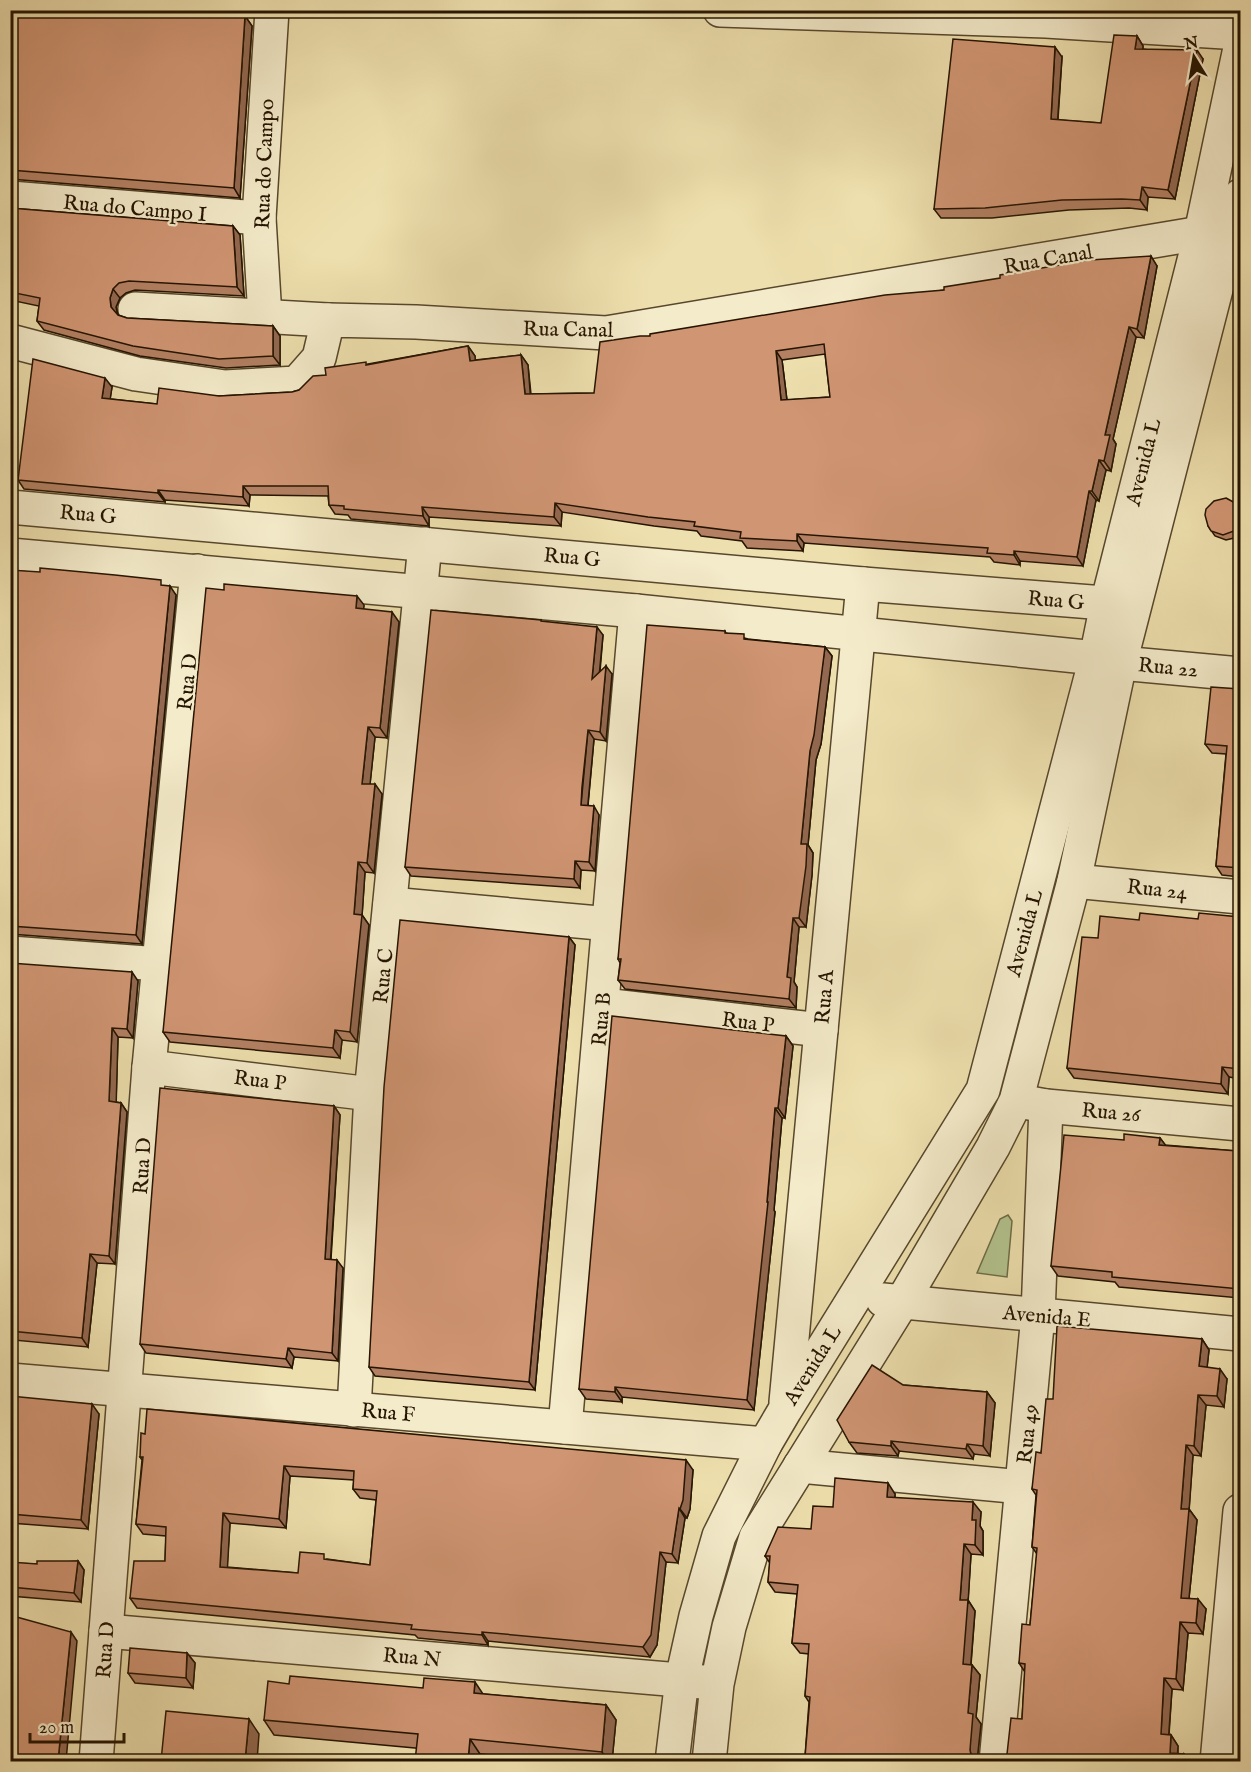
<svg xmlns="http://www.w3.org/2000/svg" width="1251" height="1772" viewBox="0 0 1251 1772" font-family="'IM FELL English',serif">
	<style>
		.green { fill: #b4c38e; stroke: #6c6c47; stroke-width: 1.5 }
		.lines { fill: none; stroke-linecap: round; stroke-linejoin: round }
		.minor-casing { stroke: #57472c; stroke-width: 36 }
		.minor { stroke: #f4ebca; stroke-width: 33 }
		.wall { fill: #b38063; stroke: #251400; stroke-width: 1.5; fill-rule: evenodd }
		.shaded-wall { fill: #926850; stroke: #251400; stroke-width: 1.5 }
		.building { fill: #d09573; stroke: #251400; stroke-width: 1.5; fill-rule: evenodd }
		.labels { text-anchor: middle; stroke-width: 4.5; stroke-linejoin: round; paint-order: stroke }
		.street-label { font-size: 21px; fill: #251400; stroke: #f4ebca }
	</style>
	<rect width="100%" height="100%" fill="#eee0ae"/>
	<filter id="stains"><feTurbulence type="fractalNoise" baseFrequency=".00333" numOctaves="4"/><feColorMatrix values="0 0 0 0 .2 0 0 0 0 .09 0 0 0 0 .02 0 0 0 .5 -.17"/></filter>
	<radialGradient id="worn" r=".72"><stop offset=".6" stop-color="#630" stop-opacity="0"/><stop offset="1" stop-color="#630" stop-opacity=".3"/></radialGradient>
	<path class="green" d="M1008 1215 1012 1221 1007 1277 977 1273 1000 1219Z"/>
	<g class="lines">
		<defs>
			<g id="minor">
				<path d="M720 10 1046 21 1240 33"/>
				<path d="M10 198 259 218"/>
				<path d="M135 309 328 320"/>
				<path d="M265 317 259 218 272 10"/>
				<path d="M10 341 136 374 225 387 297 383 319 358 328 320 416 322 606 333 1201 233"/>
				<path d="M10 507 863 584 1130 605"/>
				<path d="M10 555 636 611 1096 658 1120 663 1240 674"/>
				<path d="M1074 881 1240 897"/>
				<path d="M390 904 610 924"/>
				<path d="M10 953 160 964"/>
				<path d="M603 1005 821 1030"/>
				<path d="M149 1067 371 1094"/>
				<path d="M1024 1102 1046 1106 1240 1124"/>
				<path d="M883 1300 1240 1334"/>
				<path d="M10 1380 765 1444"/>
				<path d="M786 1402 863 584"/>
				<path d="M354 1410 371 1094 425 544"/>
				<path d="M565 1427 636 611"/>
				<path d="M800 1466 1022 1487"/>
				<path d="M106 1631 703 1682"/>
				<path d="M96 1762 149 1067 197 571"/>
				<path d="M672 1762 682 1679 696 1616 719 1536 765 1444 785 1410 983 1090 1096 658 1107 604 1201 233 1240 48"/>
				<path d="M709 1762 717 1684 729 1627 756 1537 902 1302 993 1147 1016 1101 1074 881 1120 663 1240 196"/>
				<path d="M996 1762 1038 1315 1046 1106"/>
				<path d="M1217 1762 1240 1511"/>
			</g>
		</defs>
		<use href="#minor" class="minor-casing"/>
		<use href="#minor" class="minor"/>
	</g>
	<g class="wall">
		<path d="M104 11 245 16 252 26 240 198 10 179V14Z"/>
		<path d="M1137 36 1143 46V49L1203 59 1175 199 1148 197 1147 210 1129 208 1069 210 992 218H941L934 209 1062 57 1058 120 1101 123Z"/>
		<path d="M10 208 233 226 240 235 244 296 135 290 126 293 120 298 116 307 118 315 127 318 273 326 280 336V365L226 368 140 356 44 330 37 321 39 306 10 300Z"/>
		<path d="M1157 266 1144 338 1136 337 1113 439 1116 444 1111 471 1106 470 1099 501 1096 500 1083 566 1020 561V565L994 562 990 557 804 543 803 551 747 548 742 541 701 536 697 531 654 526 562 512 561 526 429 517V526L351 519 348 515 335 514 329 505 328 496 250 495 249 506 165 500V502L24 489 18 480 112 387 110 399 157 404 219 396 292 392 299 390 326 375 368 364 468 346 475 356V360L521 355 528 365 531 394 594 393 650 336 944 290ZM825 354 830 397 787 400 782 360Z"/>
		<path d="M1237 504 1240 509V533L1238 537 1226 540 1215 536 1208 526Z"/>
		<path d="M10 570 165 586 176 595 142 944 10 934Z"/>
		<path d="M364 605 363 609 399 622 387 738 375 737 370 784 382 794 374 873 365 872 362 915 369 925 357 1042 342 1040 340 1058 170 1042 163 1032Z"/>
		<path d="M541 620 542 622 603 635 600 672 612 674 606 741 594 739 588 806 599 815 595 871 581 870 580 888 411 876 405 867Z"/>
		<path d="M725 631 726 633 748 639 825 647 832 656 821 744 816 760 808 845 813 853 812 875 806 927H799L794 982 797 987 796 1008 625 989 618 980 620 963 618 959Z"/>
		<path d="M1240 689V877L1222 875 1216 866 1226 754 1212 753 1205 744Z"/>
		<path d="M1240 917V1079L1229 1077 1228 1094 1074 1078 1067 1068 1098 938 1198 919Z"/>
		<path d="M569 937 575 945 535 1390 375 1376 369 1367Z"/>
		<path d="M10 963 138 981 133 1038 118 1037 116 1102 121 1103 127 1112 115 1264 97 1263 88 1347 14 1340 13 1345H10Z"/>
		<path d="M786 1036 793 1046 785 1118H782L774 1210 775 1212 754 1410 622 1397V1402L586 1399 579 1389Z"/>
		<path d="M334 1106 340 1115 331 1259 343 1268 338 1361 294 1357 292 1368 146 1353 140 1344Z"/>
		<path d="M1160 1138 1165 1145 1237 1151 1240 1144V1298L1119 1287 1115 1282 1058 1276 1051 1266 1124 1140Z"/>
		<path d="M1202 1339 1209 1350 1207 1367 1227 1379 1224 1407 1206 1405 1201 1456 1193 1455 1189 1509 1197 1520 1189 1598 1206 1609 1203 1634 1188 1633 1183 1690 1172 1689 1169 1735H1171L1178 1746V1753L1022 1719 1025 1672 1019 1663 1030 1625 1037 1554 1032 1547 1036 1495 1032 1489 1041 1453 1053 1399Z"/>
		<path d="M903 1385 987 1392 995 1403 990 1456 974 1454 973 1459 899 1451 898 1456 857 1453 849 1442Z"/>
		<path d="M10 1396 99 1414 88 1529 10 1523Z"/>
		<path d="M140 1457 693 1470 690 1509 687 1518H685L678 1563 666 1562 657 1645 650 1657 488 1641V1645L418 1638 415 1635 137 1608 130 1598 165 1561 166 1536 143 1534 136 1524 142 1460ZM290 1476 354 1480 353 1489 360 1498 376 1500 370 1565 327 1559 298 1573 227 1567 230 1523 286 1528Z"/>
		<path d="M895 1494V1498L981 1512 980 1526 983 1531V1555L971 1554 968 1600 975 1611 971 1665H972L980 1675 976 1717 981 1724 977 1761H783L805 1757 809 1702 805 1696 809 1654 800 1653 792 1643 797 1594 775 1592 768 1582 770 1563 765 1556 811 1529 833 1507Z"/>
		<path d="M78 1561 84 1570 81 1602 10 1596V1563L37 1564Z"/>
		<path d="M187 1653 195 1663 193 1688 135 1683 128 1673Z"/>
		<path d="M289 1684 483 1694 606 1705 616 1720 612 1761H556L274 1735 264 1720Z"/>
	</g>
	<g class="shaded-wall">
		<path d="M245 16 252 26 240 198 234 188Z"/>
		<path d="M1137 36 1143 46 1142 58 1135 49Z"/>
		<path d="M1055 47 1062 57 1057 128 1051 119Z"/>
		<path d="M1197 50 1203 59 1175 199 1168 190Z"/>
		<path d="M1142 187 1148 197 1147 210 1140 200Z"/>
		<path d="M233 226 240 235 244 296 237 287Z"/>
		<path d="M1151 256 1157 266 1144 338 1137 329Z"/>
		<path d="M113 289 120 298 116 307 118 317 111 307 110 298Z"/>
		<path d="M273 326 280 336V365L273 356Z"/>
		<path d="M1129 327 1136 337 1113 439 1116 444 1111 471 1104 461 1105 435Z"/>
		<path d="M468 346 475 356 476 371 470 361Z"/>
		<path d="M776 351 782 360 788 409 781 400Z"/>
		<path d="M521 355 528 365 531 403 525 394Z"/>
		<path d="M105 378 112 387 109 407 102 398Z"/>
		<path d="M1099 460 1106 470 1099 501 1092 491Z"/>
		<path d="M243 486 250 495 249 506 243 497Z"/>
		<path d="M158 490 165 500V502L158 493Z"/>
		<path d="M1089 491 1096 500 1083 566 1077 557Z"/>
		<path d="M555 503 562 512 561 526 554 517Z"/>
		<path d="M422 507 429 517V526L423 516Z"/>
		<path d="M1240 522V533L1238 537 1234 531Z"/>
		<path d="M797 534 804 543 803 551 797 541Z"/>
		<path d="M1014 551 1020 561V565L1014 555Z"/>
		<path d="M170 586 176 595 142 944 136 935Z"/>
		<path d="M357 596 364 605 363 618 356 608Z"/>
		<path d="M392 612 399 622 387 738 380 728Z"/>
		<path d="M597 627 603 635 598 687 592 679Z"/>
		<path d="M825 647 832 656 821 744 816 760 808 845 813 853 812 875 806 927 799 918 801 844 810 751Z"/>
		<path d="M606 666 612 674 606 741 600 732Z"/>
		<path d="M368 727 375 737 369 794 362 784Z"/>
		<path d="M588 730 594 739 587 814 581 805Z"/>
		<path d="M375 784 382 794 374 873 367 863Z"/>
		<path d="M594 806 599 815 595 871 589 862Z"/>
		<path d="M575 861 581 870 580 888 574 879Z"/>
		<path d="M358 862 365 872 362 917V915L369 925 357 1042 350 1032 354 914Z"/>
		<path d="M793 918 799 927 794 982 797 987 796 1008 789 999 787 977Z"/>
		<path d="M569 937 575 945 535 1390 529 1382Z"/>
		<path d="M132 972 138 981 133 1038 127 1029Z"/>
		<path d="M112 1028 118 1037 116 1110 109 1101Z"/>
		<path d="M335 1030 342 1040 340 1058 333 1048Z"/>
		<path d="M786 1036 793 1046 785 1118 778 1108Z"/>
		<path d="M1222 1067 1229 1077 1228 1094 1221 1084Z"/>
		<path d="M121 1103 127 1112 115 1264 109 1256Z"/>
		<path d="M334 1106 340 1115 330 1267 325 1259Z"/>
		<path d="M775 1108 782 1118 774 1210 775 1212 754 1410 747 1400 767 1202Z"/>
		<path d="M1160 1138 1167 1147 1159 1145Z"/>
		<path d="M90 1254 97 1263 88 1347 82 1338Z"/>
		<path d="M337 1260 343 1268 338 1361 332 1353Z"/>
		<path d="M10 1335 14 1340 13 1345 10 1341Z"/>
		<path d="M1202 1339 1209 1350 1206 1377 1199 1366Z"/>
		<path d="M288 1348 294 1357 292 1368 286 1359Z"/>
		<path d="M1220 1369 1227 1379 1224 1407 1217 1396Z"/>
		<path d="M615 1387 622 1397V1402L615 1392Z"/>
		<path d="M987 1392 995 1403 990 1456 983 1446Z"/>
		<path d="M1198 1395 1206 1405 1201 1456 1194 1446Z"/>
		<path d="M92 1404 99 1414 88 1529 81 1520Z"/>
		<path d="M891 1441 899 1451 898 1456 891 1446Z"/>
		<path d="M967 1444 974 1454 973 1459 966 1449Z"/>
		<path d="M1186 1445 1193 1455 1189 1512V1509L1197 1520 1188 1608 1181 1598V1509Z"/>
		<path d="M686 1460 693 1470 690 1509 687 1518 680 1509Z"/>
		<path d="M284 1466 290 1476 286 1528 279 1519Z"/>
		<path d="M888 1483 895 1494 894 1508 887 1497Z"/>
		<path d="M973 1502 981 1512 980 1526 983 1531V1555L975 1545 972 1520Z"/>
		<path d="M679 1508 685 1518 678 1563 672 1554Z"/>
		<path d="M223 1513 230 1523 227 1576 220 1567Z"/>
		<path d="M964 1544 971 1554 968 1604V1600L975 1611 970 1674 963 1664 960 1600Z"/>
		<path d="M660 1552 666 1562 657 1645 650 1657 643 1647Z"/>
		<path d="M78 1561 84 1570 81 1602 74 1593Z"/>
		<path d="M1198 1599 1206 1609 1203 1634 1196 1623Z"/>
		<path d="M1180 1622 1188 1633 1183 1690 1176 1679Z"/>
		<path d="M71 1632 77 1641 66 1761H58Z"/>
		<path d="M482 1632 488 1641V1645L482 1635Z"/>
		<path d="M187 1653 195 1663 193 1688 186 1678Z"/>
		<path d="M972 1665 980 1675 976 1717 981 1724 977 1761H973L972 1760 970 1750 968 1713Z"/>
		<path d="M1164 1678 1172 1689 1168 1744 1161 1734Z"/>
		<path d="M475 1682 485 1697 474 1693Z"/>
		<path d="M606 1705 616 1720 612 1761H608L602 1752Z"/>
		<path d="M249 1719 259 1734 257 1761H245Z"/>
		<path d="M1171 1735 1178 1746 1177 1761 1170 1753Z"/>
		<path d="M470 1739 480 1754 479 1761H468Z"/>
		<path d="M1184 1754 1189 1761H1183Z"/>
	</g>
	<g class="building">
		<path d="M14 10H102L245 16 234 188 10 170V14H14Z"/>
		<path d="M1114 35 1137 36 1135 49 1197 50 1168 190 1142 187 1140 200 1122 199 1062 200 985 208 934 209 953 39 1055 47 1051 119 1101 123Z"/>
		<path d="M10 208 233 226 237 287 129 281 119 283 113 289 110 298 111 307 118 315 127 318 273 326V356L219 359 133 346 37 321 40 298 10 292Z"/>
		<path d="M1151 256 1137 329 1129 327 1105 435H1110L1104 461 1099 460 1092 491H1089L1077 557 1014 551V555L987 553 988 548 797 534V541L740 538 741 532 694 526 695 522 648 517 555 503 554 517 422 507 423 516 344 509V506L329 505 328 486H243V497L158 490V493L18 480 33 359 105 378 102 398 157 404 159 388 219 396 292 392 299 390 313 376 326 375 325 368 366 362V365L468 346 470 361 521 355 525 394 594 393 600 342 640 336H650V334L885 295 944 290V287L1000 278V275L1090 260ZM824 344 830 397 781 400 776 351Z"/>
		<path d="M1226 498 1237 504 1240 512V522L1234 531 1223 535 1211 531 1208 526 1205 515 1206 509 1214 501Z"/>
		<path d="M40 568 115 575 161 580V585L170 586 136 935 10 926V570L40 572Z"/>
		<path d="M224 584 357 596 356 608 392 612 380 728 368 727 362 784H375L367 863 358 862 354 914 362 915 350 1032 335 1030 333 1048 163 1032 206 588 224 590Z"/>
		<path d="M431 610 541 620V621L597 627 592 679 606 666 600 732 588 730 582 787 581 805 594 806 589 862 575 861 574 879 405 867Z"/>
		<path d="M647 625 725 631V633L744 634V639L825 647 814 735 810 751 801 844H807L806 866 799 918H793L787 977 791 978 789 999 618 980 621 959H618Z"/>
		<path d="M1211 687 1240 689V868L1216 866 1227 746 1205 744Z"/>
		<path d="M1140 913 1198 919 1199 913 1240 917V1069L1222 1067 1221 1084 1067 1068 1082 937 1098 938 1100 916 1139 920Z"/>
		<path d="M400 920 569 937 529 1382 369 1367 384 1087Z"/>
		<path d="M10 963 132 972 127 1029 112 1028 109 1101 121 1103 109 1256 90 1254 82 1338 10 1331Z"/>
		<path d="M612 1016 786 1036 778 1108H775L767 1202H768L747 1400 615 1387V1392L579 1389Z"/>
		<path d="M160 1088 334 1106 325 1259 337 1260 332 1353 288 1348 286 1359 140 1344Z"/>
		<path d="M1124 1134 1160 1138 1159 1145 1237 1151V1144H1240V1289L1112 1277V1272L1051 1266 1064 1135 1124 1140Z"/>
		<path d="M1057 1326 1202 1339 1199 1366 1220 1369 1217 1396 1198 1395 1194 1446 1186 1445 1181 1509H1189L1181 1598 1198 1599 1196 1623 1180 1622 1176 1679 1164 1678 1161 1734 1171 1735 1170 1753 1184 1754 1183 1761H1004L1007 1754 1011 1718 1022 1719 1025 1664 1019 1663 1022 1624 1030 1625 1037 1548 1032 1547 1037 1490 1032 1489 1036 1452 1041 1453 1046 1399H1053Z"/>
		<path d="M872 1365 903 1385 987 1392 983 1446 967 1444 966 1449 891 1441V1446L849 1442 837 1420Z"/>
		<path d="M10 1396 92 1404 81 1520 10 1514Z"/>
		<path d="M147 1409 686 1460 683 1500 680 1509 679 1508 672 1554 660 1552 651 1635 643 1647 482 1632V1635L411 1629 412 1625 130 1598 134 1561H165L166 1527 136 1524 143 1457H140L141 1433 145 1434ZM284 1466 354 1471 353 1489 377 1491 370 1565 324 1559V1554L300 1552 298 1573 220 1567 223 1513 279 1519Z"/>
		<path d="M835 1478 888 1483 887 1497 973 1502 972 1520H976L975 1545 964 1544 960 1600H968L963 1664 972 1665 968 1713 973 1714 970 1750 972 1760 973 1761H783V1755L805 1757 810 1697 805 1696 809 1644 792 1643 798 1585 768 1582 770 1556H765L778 1527 811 1529 813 1506 833 1507Z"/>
		<path d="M37 1561H78L74 1593 10 1587V1562L37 1564Z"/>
		<path d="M13 1616 71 1632 58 1761H10V1635H11Z"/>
		<path d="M130 1648 187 1653 186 1678 128 1673Z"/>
		<path d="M290 1676 423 1688 424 1678 475 1682 474 1693 606 1705 602 1752 470 1739 468 1761H415L418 1734 264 1720 268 1681 289 1684Z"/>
		<path d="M166 1711 249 1719 245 1761H161Z"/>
	</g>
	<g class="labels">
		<g class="street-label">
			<text transform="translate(264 164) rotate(-88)" y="7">Rua do Campo</text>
			<text transform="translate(135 208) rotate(5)" y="7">Rua do Campo I</text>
			<text transform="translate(1048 259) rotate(-10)" y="7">Rua Canal</text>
			<text transform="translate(568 329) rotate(1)" y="7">Rua Canal</text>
			<text transform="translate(1143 462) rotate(-76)" y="7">Avenida L</text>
			<text transform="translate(88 514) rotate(5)" y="7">Rua G</text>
			<text transform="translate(572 557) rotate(5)" y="7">Rua G</text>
			<text transform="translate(1056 600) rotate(5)" y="7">Rua G</text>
			<text transform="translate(1168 667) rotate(5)" y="7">Rua 22</text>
			<text transform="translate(187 682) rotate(-84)" y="7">Rua D</text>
			<text transform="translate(1157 889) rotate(6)" y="7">Rua 24</text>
			<text transform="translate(1024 933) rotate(-75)" y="7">Avenida L</text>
			<text transform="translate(383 976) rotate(-84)" y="7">Rua C</text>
			<text transform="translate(824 997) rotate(-85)" y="7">Rua A</text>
			<text transform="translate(601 1019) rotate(-85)" y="7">Rua B</text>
			<text transform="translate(748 1022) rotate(7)" y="7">Rua P</text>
			<text transform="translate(260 1080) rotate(7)" y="7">Rua P</text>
			<text transform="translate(1111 1112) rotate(5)" y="7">Rua 26</text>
			<text transform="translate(142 1166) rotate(-86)" y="7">Rua D</text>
			<text transform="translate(1047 1316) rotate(5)" y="7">Avenida E</text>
			<text transform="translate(812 1365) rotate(-58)" y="7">Avenida L</text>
			<text transform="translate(388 1412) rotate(5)" y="7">Rua F</text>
			<text transform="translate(1027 1434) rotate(-84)" y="7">Rua 49</text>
			<text transform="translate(105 1650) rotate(-86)" y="7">Rua D</text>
			<text transform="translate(412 1657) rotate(5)" y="7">Rua N</text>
		</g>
	</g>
	<rect width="1251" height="1772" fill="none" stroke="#eee0ae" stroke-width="36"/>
	<rect x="12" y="12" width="1227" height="1748" fill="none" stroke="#251400" stroke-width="3"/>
	<rect x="18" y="18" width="1215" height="1736" fill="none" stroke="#251400" stroke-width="1.5"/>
	<g transform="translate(1194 57) rotate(349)" stroke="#f4ebca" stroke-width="4.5" paint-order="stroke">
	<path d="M0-4.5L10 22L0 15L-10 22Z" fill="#251400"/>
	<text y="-9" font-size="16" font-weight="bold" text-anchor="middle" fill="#251400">N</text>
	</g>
	<path d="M30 1733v9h94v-9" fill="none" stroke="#251400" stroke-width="3"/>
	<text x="39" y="1733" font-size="18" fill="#251400" stroke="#f4ebca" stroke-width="4.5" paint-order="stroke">20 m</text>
	<rect width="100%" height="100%" filter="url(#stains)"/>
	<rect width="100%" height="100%" fill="url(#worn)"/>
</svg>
